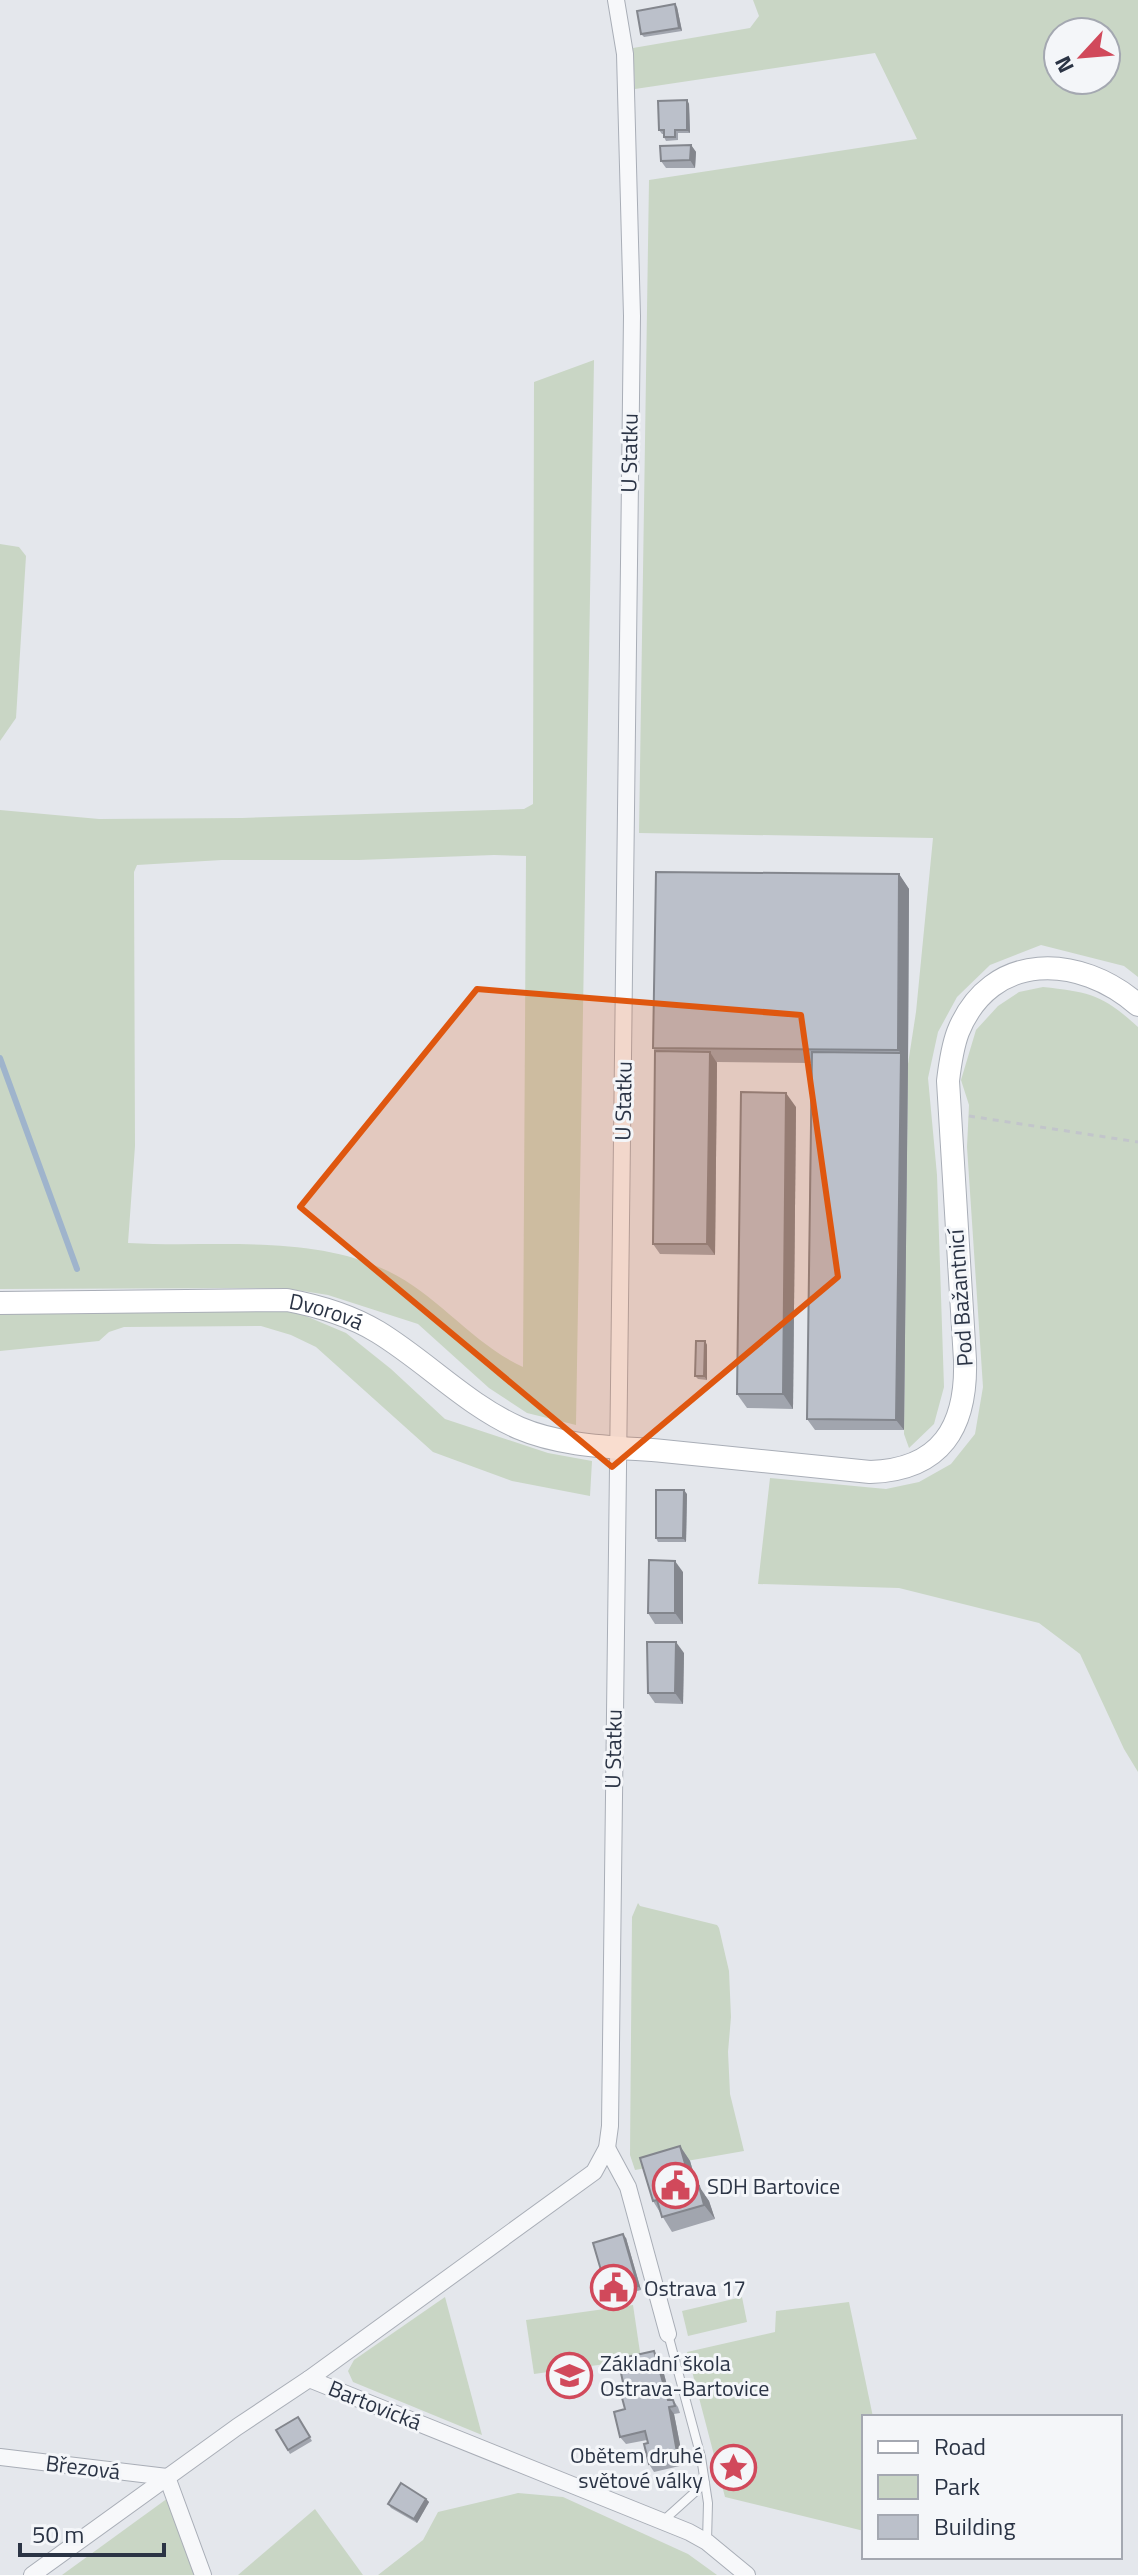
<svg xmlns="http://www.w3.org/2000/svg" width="1138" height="2575" viewBox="0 0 1138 2575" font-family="'Titillium Web',sans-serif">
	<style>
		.green { fill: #c9d6c5; fill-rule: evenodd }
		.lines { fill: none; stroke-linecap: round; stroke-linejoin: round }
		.stream { stroke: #9fb4cc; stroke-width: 6 }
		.lane-casing { stroke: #a9aeb7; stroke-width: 10 }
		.street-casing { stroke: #a9aeb7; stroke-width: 18 }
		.secondary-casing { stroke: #a9aeb7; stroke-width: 24 }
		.path { stroke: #c2c5cb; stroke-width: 3; stroke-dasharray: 6 6; stroke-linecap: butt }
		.lane { stroke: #f7f8fa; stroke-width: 8 }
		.street { stroke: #f7f8fa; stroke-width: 16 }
		.secondary { stroke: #fff; stroke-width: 22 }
		.wall { fill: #a1a5ae }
		.shaded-wall { fill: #83868d }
		.building { fill: #bbc0ca; stroke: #83868d; stroke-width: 2 }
		.marked { fill: #df570f; fill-opacity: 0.2; stroke: #df570f; stroke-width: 6; stroke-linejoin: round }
		.labels { text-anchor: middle; stroke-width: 6; stroke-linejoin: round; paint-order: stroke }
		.street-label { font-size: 22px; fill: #2b3445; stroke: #f4f6f9 }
		.poi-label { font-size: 22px; fill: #2b3445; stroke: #f4f6f9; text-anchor: start }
	</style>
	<rect width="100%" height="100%" fill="#e4e7ec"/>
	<g class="green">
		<path d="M753 0H1138V977L1124 966 1041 945 990 965 957 997 938 1032 928 1078 937 1175 944 1387 934 1424 909 1448 904 1434 908 1064 916 1012 933 838 639 833 649 180 917 139 875 53 635 89 633 48 750 28 759 16ZM1058 32H1106V80H1058Z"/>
		<path d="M594 360 576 1425 527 1413 489 1388 418 1324 328 1295 284 1288 0 1289V810L99 819 242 818 524 809 533 804 534 382ZM494 855 526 856 523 1367C473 1344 439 1296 388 1271 309 1233 213 1248 128 1243L135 1146 134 872 137 865 222 860H359Z"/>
		<path d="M0 544 19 547 26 556 16 718 0 741Z"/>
		<path d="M1043 987C1090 992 1103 995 1138 1027V1772L1124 1749 1080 1654 1039 1623 899 1588 758 1584 770 1478 886 1489 919 1482 951 1464 975 1434 983 1387 967 1147 969 1105 961 1080 976 1030 998 1006 1019 992Z"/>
		<path d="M262 1308 301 1314 346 1333 391 1369 445 1419 548 1453 592 1461 590 1496 512 1481 433 1452 316 1347 291 1335 261 1326 124 1327 109 1332 99 1341 0 1351V1312Z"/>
		<path d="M638 1903 640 1906 717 1925 719 1928 729 1971 731 2017 728 2052 730 2094 744 2151 635 2170 630 2155 632 1917Z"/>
		<path d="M445 2297 482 2435 353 2382 348 2371 354 2360Z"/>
		<path d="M742 2297 747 2322 688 2336 682 2311Z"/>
		<path d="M849 2302 873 2417H864V2531L725 2497 687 2352 775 2332 776 2311Z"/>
		<path d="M633 2305 641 2359 534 2374 526 2320Z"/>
		<path d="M518 2493 563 2497 688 2554 717 2575H378L423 2540 438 2512Z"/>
		<path d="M168 2498 196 2575H62Z"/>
		<path d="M315 2509 363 2575H238Z"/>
	</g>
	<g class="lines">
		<path class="stream" d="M0 1058 77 1269"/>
		<defs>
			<g id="lane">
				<path d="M668 2334 701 2457 708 2503 707 2541"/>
				<path d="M664 2520 705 2483"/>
			</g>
			<g id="street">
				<path d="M607 2148 628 2187 668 2334"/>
				<path d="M309 2379 594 2172 607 2148 610 2126 632 316 625 54 616 0"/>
				<path d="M0 2457 167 2477 203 2575"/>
				<path d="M32 2575 237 2427 309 2379 689 2532 707 2542 747 2575"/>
			</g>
			<g id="secondary">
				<path id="s1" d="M0 1303 287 1300C319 1306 350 1315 378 1332 427 1362 467 1405 519 1428 563 1447 617 1447 663 1451 732 1458 801 1465 870 1472 941 1470 967 1427 965 1360L948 1081C950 1064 952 1048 958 1032 991 950 1080 954 1138 1005"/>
			</g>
		</defs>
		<use href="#lane" class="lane-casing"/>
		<use href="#street" class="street-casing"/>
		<use href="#secondary" class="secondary-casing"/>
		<path class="path" d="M969 1116 1138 1142"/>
		<use href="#lane" class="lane"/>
		<use href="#street" class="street"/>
		<use href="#secondary" class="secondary"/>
	</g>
	<g class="wall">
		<path d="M677 7 682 31 644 37 641 34Z"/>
		<path d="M687 100 689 104 690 133H678V140L666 141 664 137V134H662L659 130Z"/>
		<path d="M691 145 696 152 695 168H666L661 161Z"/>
		<path d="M899 874 909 889 908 1064 904 1430H815L807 1419 811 1063 717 1062 715 1255 660 1254 653 1244 655 1051 653 1048Z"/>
		<path d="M796 1107 793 1409 747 1408 737 1394Z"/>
		<path d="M705 1341 707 1345V1380L698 1379 695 1376Z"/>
		<path d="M687 1494 686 1542H658L656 1538Z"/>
		<path d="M683 1572V1624H655L648 1613Z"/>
		<path d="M684 1653 683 1704 655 1703 648 1693Z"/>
		<path d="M680 2146 690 2161 698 2187 709 2201 715 2219 672 2232 653 2201Z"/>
		<path d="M626 2238 641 2290 611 2298 608 2294Z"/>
		<path d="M660 2359 671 2400H673L678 2407 680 2413 674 2414 684 2465 654 2472 649 2464 647 2440 626 2444 620 2437 628 2393 624 2387Z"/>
		<path d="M298 2417 312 2441 290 2454 276 2430Z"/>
		<path d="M426 2499 429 2502 417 2523 391 2508 388 2504Z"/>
	</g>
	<g class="shaded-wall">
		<path d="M675 4 677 7 682 31 679 28Z"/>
		<path d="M687 100 689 104 690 133 687 130Z"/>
		<path d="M691 145 696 152 695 168 690 160Z"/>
		<path d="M899 874 909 889 908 1064 904 1430 896 1420 901 1053 898 1050Z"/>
		<path d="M710 1052 717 1063 715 1255 707 1244Z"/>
		<path d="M786 1093 796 1107 793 1409 783 1394Z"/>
		<path d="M705 1341 707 1345V1380L704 1376Z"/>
		<path d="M684 1490 687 1494 686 1542 683 1538Z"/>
		<path d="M675 1561 683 1572V1624L675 1613Z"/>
		<path d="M676 1642 684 1653 683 1704 675 1693Z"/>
		<path d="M680 2146 690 2161 702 2203 692 2188Z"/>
		<path d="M699 2186 709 2201 715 2219 704 2205Z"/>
		<path d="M623 2234 626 2238 641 2290 638 2286Z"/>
		<path d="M654 2351 660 2359 673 2408 668 2400Z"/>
		<path d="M669 2407 674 2414 684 2465 678 2458Z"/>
		<path d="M426 2499 429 2502 417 2523 414 2519Z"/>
	</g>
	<g class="building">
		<path d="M675 4 679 28 641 34 637 11Z"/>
		<path d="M687 100V130H675V137H664V130H659L658 101Z"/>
		<path d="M691 145 690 160 661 161 660 146Z"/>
		<path d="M656 872 899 874 898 1050 653 1048Z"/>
		<path d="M655 1051 710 1052 707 1244H653Z"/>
		<path d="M812 1052 901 1053 896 1420 807 1419Z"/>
		<path d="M741 1092 786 1093 783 1394H737Z"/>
		<path d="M696 1341H705L704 1376H695Z"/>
		<path d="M656 1490H684L683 1538H656Z"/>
		<path d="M649 1560 675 1561V1613H648Z"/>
		<path d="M647 1642H676L675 1693H648Z"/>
		<path d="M680 2146 692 2188 699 2186 704 2205 662 2217 657 2200 653 2201 640 2158Z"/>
		<path d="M623 2234 638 2286 608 2294 593 2243Z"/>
		<path d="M654 2351 668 2400H673L675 2406 669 2407 678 2458 649 2464 644 2444 648 2443 645 2431 620 2437 614 2412 625 2409 621 2394 630 2392 628 2387H624L618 2359Z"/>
		<path d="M298 2417 310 2437 288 2450 276 2430Z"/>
		<path d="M401 2483 426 2499 414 2519 388 2504Z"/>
	</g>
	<path class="marked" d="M477 989 801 1015 838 1277 612 1467 300 1207Z"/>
	<defs>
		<symbol id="civic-ring" viewBox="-11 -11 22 22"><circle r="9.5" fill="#f4f6f9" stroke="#d1495b" stroke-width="1.5"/><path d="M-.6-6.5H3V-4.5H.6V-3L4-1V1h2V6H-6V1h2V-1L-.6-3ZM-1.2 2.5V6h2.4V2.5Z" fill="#d1495b"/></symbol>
		<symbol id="school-ring" viewBox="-11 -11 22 22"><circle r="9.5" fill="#f4f6f9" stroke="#d1495b" stroke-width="1.5"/><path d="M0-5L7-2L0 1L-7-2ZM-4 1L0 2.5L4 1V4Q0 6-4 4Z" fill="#d1495b"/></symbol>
		<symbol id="sight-ring" viewBox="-11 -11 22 22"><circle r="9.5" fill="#f4f6f9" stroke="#d1495b" stroke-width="1.5"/><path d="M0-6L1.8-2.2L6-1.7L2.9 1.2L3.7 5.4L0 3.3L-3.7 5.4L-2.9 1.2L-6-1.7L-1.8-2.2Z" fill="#d1495b"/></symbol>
	</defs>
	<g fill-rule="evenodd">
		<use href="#civic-ring" x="650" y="2160" width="51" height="51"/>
		<use href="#civic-ring" x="588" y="2262" width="51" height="51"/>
		<use href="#school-ring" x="544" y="2350" width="51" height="51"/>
		<use href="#sight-ring" x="708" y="2442" width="51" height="51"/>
	</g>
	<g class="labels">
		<g class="street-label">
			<text transform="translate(629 453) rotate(-89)" y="8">U Statku</text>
			<text transform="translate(623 1101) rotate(-89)" y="8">U Statku</text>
			<text transform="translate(960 1298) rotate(-94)" y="8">Pod Bažantnicí</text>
			<text dy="8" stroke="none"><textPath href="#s1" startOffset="328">Dvorová</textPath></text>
			<text transform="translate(613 1749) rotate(-89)" y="8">U Statku</text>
			<text transform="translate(375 2405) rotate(22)" y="8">Bartovická</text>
			<text transform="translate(83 2467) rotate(7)" y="8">Březová</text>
		</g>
		<g class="poi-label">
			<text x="707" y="2194">SDH Bartovice</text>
			<text x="644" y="2296">Ostrava 17</text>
			<text x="600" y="2371">Základní škola<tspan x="600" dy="25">Ostrava-Bartovice</tspan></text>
			<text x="703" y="2463" text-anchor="end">Obětem druhé<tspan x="703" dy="25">světové války</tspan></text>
		</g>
	</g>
	<rect x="862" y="2415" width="260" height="144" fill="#f4f6f9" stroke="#a4a8b1" stroke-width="2"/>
	<rect x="878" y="2441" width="40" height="12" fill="#ffffff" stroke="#a4a8b1" stroke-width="2"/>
	<text x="934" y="2455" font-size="24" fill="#2b3445">Road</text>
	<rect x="878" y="2475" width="40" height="24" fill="#c9d6c5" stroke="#a4a8b1" stroke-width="2"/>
	<text x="934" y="2495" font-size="24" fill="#2b3445">Park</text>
	<rect x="878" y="2515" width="40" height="24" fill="#bbc0ca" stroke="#a4a8b1" stroke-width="2"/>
	<text x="934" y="2535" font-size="24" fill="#2b3445">Building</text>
	<g transform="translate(1082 56) rotate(244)"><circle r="38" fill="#f4f6f9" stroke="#a4a8b1" stroke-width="2"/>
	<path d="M0-6L14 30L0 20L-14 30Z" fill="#d1495b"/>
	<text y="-12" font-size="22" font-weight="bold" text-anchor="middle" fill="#2b3445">N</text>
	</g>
	<path d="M20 2543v12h144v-12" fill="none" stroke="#2b3445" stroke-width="4"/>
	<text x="32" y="2543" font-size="24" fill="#2b3445" stroke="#f4f6f9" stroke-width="6" paint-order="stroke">50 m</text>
</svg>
